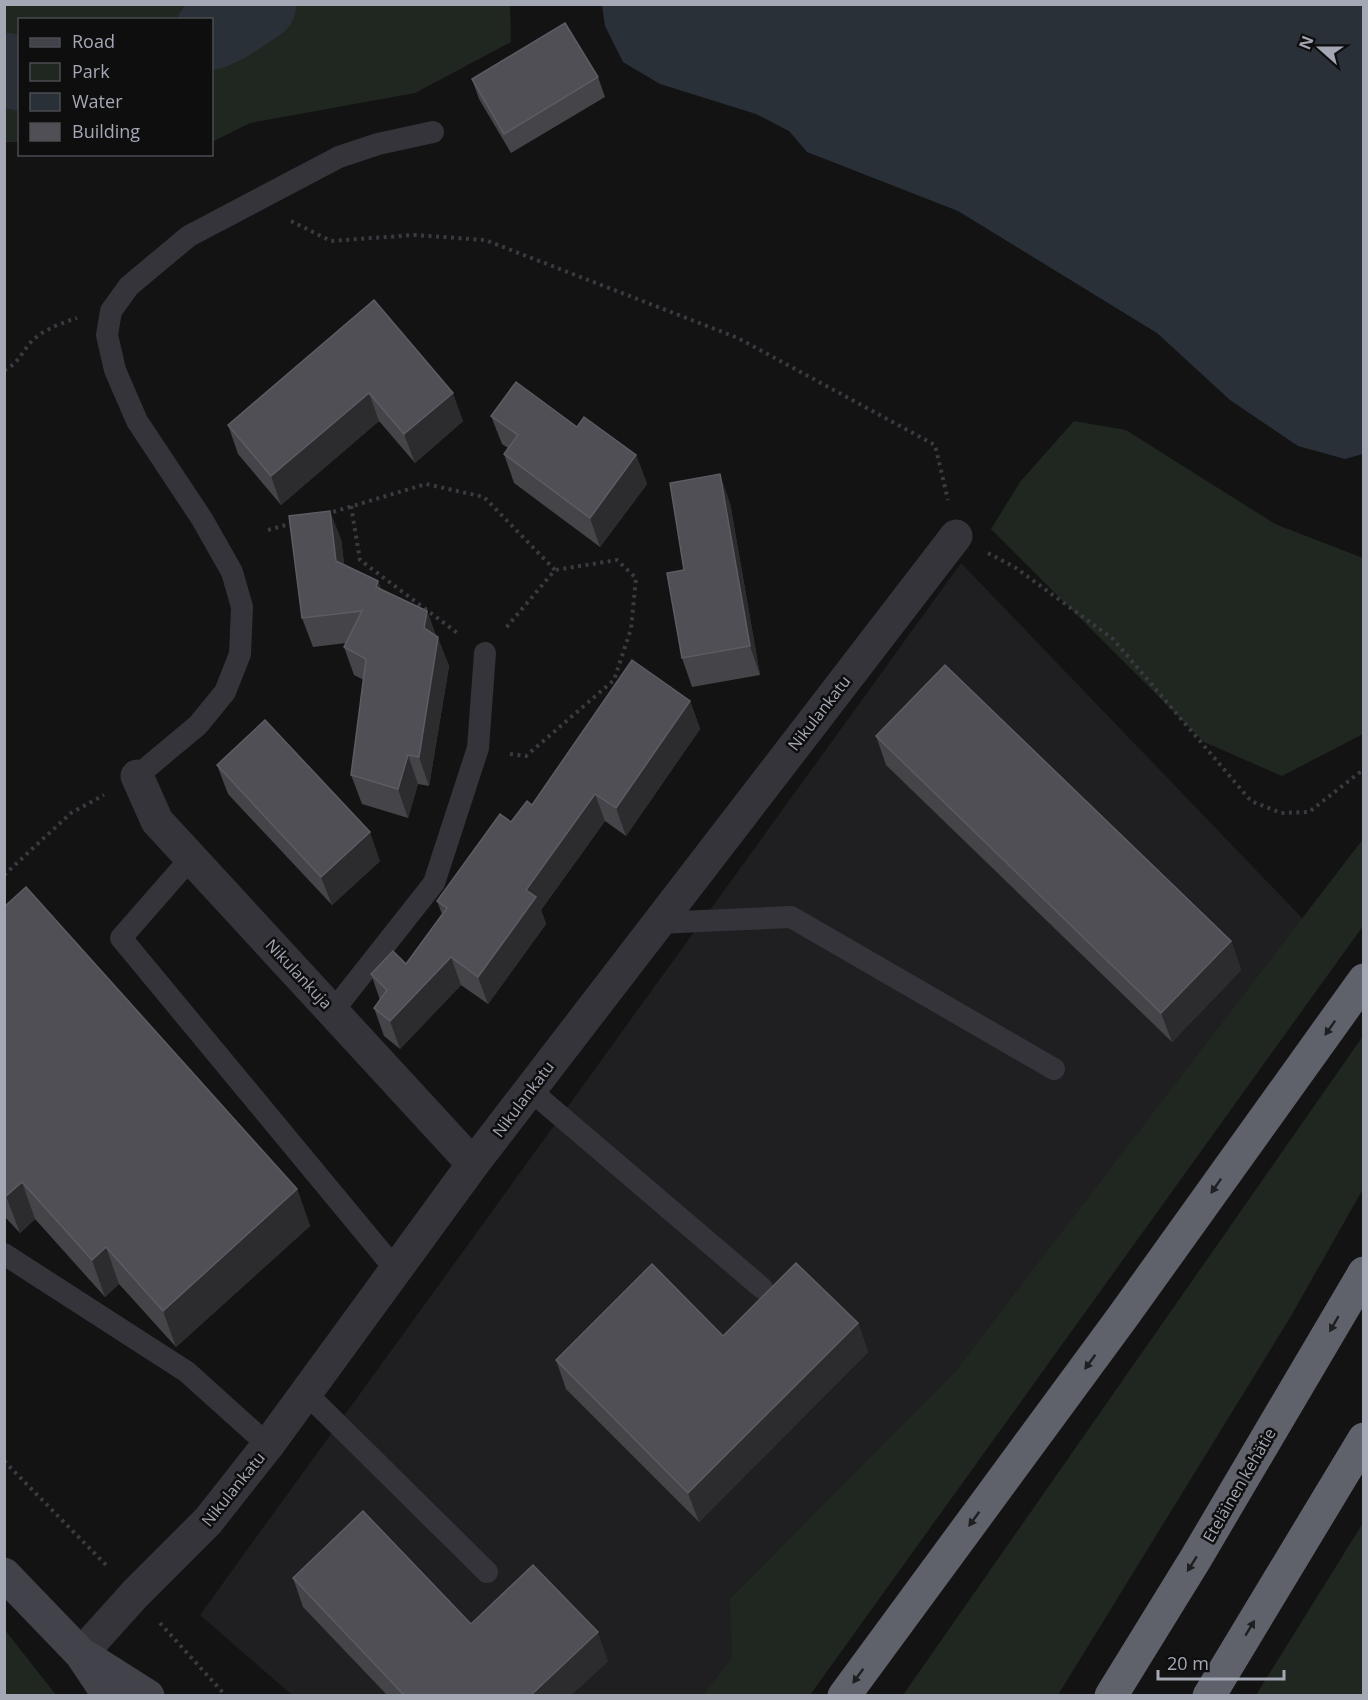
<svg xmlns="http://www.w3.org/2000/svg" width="1368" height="1700" viewBox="0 0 1368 1700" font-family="'Open Sans',sans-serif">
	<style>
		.built { fill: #1f1f21 }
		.green { fill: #1f2720 }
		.water { fill: #293038 }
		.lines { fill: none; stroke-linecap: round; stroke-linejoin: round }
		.river { stroke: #293038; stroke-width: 75 }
		.path { stroke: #3a3b41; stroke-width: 4; stroke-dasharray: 3 4.5; stroke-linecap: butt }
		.lane { stroke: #34343a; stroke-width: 22 }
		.street { stroke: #34343a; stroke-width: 33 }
		.secondary { stroke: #42434a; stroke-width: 33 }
		.highway { stroke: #60626b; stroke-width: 33 }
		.wall { fill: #444449 }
		.shaded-wall { fill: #2c2c2f }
		.building { fill: #4f4f55; stroke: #5c5d64; stroke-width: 1.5 }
		.oneway { fill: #1e1f21 }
		.labels { text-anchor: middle; stroke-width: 5; stroke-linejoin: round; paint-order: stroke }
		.street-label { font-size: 16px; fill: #a4a8b5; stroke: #0e0e0f }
	</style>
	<rect width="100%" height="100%" fill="#131314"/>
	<path class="built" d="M961 563 1304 920 705 1695H292L200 1615Z"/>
	<g class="green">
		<path d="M5 4 510 5 511 42 415 93 250 123 212 142V20H20L19 142H5Z"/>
		<path d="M1074 421 1126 430 1275 524 1363 558V734L1282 776 1204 742 991 529 1020 482Z"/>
		<path d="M1363 839V926L810 1695H703L732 1658 730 1599 953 1374Z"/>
		<path d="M1363 1036V1189L1291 1316 1058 1695H903Z"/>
		<path d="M1363 1523V1695H1256Z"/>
		<path d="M5 1630 56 1695H5Z"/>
	</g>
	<path class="water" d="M602 5H1363V454L1345 459 1298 446 1230 400 1157 333 958 211 807 152 789 131 756 114 660 84 623 62 605 26Z"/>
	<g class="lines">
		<g class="river">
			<path d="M212 32 227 25 259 4"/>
			<path d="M4 70 20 73"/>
		</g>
		<g class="path">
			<path d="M291 221 331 241 414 235 485 240 738 338 935 445 948 500"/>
			<path d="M4 370C19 364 23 349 34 339 47 328 62 323 77 318"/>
			<path d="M351 506 360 560 460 635"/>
			<path d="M326 514 426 484 484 497 555 570 505 629"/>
			<path d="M268 530 293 523"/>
			<path d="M988 553 1016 568 1113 639 1251 801 1281 813 1309 812 1364 769"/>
			<path d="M510 754 526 756 614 680 631 629 636 578 617 560 555 570"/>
			<path d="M4 875 71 813 104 795"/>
			<path d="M4 1461 108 1567"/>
			<path d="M160 1623 226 1696"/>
		</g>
		<g class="lane">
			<path d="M137 776 198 725 225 692 240 654 242 607 232 572 202 519 137 421 115 370 107 335 111 311 129 286 189 236 339 157 378 144 433 132"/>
			<path d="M191 858 121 938 396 1270"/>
			<path d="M657 923 791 917 1054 1069"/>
			<path d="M333 1011 434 883 478 748 485 653"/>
			<path d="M530 1090 762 1288"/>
			<path d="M4 1254 187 1372 268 1445"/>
			<path d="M306 1393 487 1572"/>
		</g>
		<g class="street">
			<path d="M137 776 157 821 473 1164"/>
			<path d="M81 1654 135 1594 208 1521 268 1445 473 1164 956 536"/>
		</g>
		<g class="secondary">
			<path d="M4 1574 81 1654 109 1696"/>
			<path d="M88 1658 148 1696"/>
		</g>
		<g class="highway">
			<path d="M844 1696 1124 1315 1364 980"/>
			<path d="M1111 1696 1196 1558 1364 1273"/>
			<path d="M1209 1696 1364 1439"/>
		</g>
	</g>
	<g class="wall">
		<path d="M598 77 605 97 511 153 479 99 472 79Z"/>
		<path d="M374 300 463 421 415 463 379 421 281 505 238 454 228 425Z"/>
		<path d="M491 416 577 427 636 455 647 484 600 547 514 483 504 454 508 448 502 444Z"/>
		<path d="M730 503 760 675 692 687 682 658 684 570Z"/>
		<path d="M341 539 344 564 378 581 381 589 427 611 436 636 449 666 429 786 418 784 408 818 362 804 351 775 364 680 354 675 344 647 346 643 313 647 302 618Z"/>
		<path d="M690 701 700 729 626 836 605 821 541 910 546 924 488 1004 461 985 400 1049 384 1036 374 1008 380 1000 371 974 406 964 442 914 437 901 511 822Z"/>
		<path d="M876 736 1231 941 1241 970 1172 1042 886 765Z"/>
		<path d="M217 765 380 861 332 905 228 794Z"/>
		<path d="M4 907 297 1189 310 1226 176 1347 119 1284 105 1297 35 1219 20 1233 4 1216Z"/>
		<path d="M858 1323 868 1352 699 1522 566 1389 556 1360 723 1336Z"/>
		<path d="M293 1578 471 1624 608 1661 571 1695H387L303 1607Z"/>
	</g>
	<g class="shaded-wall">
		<path d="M369 393 379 421 281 505 271 476Z"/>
		<path d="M453 393 463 421 415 463 404 434Z"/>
		<path d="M636 455 647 484 600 547 590 518Z"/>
		<path d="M720 474 730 503 760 675 750 646Z"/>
		<path d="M330 511 341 539 347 589 336 561Z"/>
		<path d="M378 581 388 609 376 587Z"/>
		<path d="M427 611 437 640 424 628Z"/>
		<path d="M438 637 449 666 429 786 419 757Z"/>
		<path d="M690 701 700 729 626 836 616 808Z"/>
		<path d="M408 755 418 784 408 818 398 789Z"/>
		<path d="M595 794 605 821 541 910 546 924 488 1004 478 977 526 890Z"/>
		<path d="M370 832 380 861 332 905 321 877Z"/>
		<path d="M1231 941 1241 970 1172 1042 1161 1013Z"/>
		<path d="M451 957 461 985 400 1049 390 1021Z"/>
		<path d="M22 1182 35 1219 20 1233 6 1196Z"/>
		<path d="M297 1189 310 1226 176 1347 163 1311Z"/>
		<path d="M106 1247 119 1284 105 1297 92 1260Z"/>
		<path d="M858 1323 868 1352 699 1522 688 1493Z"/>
		<path d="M598 1632 608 1661 571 1695H531Z"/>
	</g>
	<g class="building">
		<path d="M565 23 598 77 504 134 472 79Z"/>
		<path d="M374 300 453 393 404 434 369 393 271 476 228 425Z"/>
		<path d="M516 382 577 427 584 417 636 455 590 518 504 454 518 435 491 416Z"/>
		<path d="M720 474 750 646 682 658 667 573 684 570 670 483Z"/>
		<path d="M330 511 336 561 378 581 376 587 427 611 424 628 438 637 419 757 408 755 398 789 351 775 366 659 344 647 362 611 302 618 289 516Z"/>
		<path d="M632 660 690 701 616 808 595 794 526 890 536 897 478 977 451 957 390 1021 374 1008 387 990 371 974 393 951 406 964 447 908 437 901 500 814 511 822 527 801 532 805Z"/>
		<path d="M945 665 1231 941 1161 1013 876 736Z"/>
		<path d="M265 720 370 832 321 877 217 765Z"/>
		<path d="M26 887 297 1189 163 1311 106 1247 92 1260 22 1182 6 1196 4 1194V907Z"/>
		<path d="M796 1263 858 1323 688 1493 556 1360 652 1264 723 1336Z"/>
		<path d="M363 1511 471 1624 533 1565 598 1632 531 1695H404L293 1578Z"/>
	</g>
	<defs><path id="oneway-solid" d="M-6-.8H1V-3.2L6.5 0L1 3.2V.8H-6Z" transform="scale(1.5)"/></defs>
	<g class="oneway">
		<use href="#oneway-solid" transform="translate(1330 1028) rotate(125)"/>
		<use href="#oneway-solid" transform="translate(1216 1186) rotate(125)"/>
		<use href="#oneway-solid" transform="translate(1334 1324) rotate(120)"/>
		<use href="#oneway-solid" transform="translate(1090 1362) rotate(126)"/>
		<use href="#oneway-solid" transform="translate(974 1519) rotate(126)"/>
		<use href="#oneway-solid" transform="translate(1192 1564) rotate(122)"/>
		<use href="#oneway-solid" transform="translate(1250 1628) rotate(-59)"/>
		<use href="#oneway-solid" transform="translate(858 1676) rotate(126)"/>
	</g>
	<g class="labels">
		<g class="street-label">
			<text transform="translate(819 713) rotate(-52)" y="6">Nikulankatu</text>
			<text transform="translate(299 974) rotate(47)" y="6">Nikulankuja</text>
			<text transform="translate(523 1099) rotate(-53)" y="6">Nikulankatu</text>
			<text transform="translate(1239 1485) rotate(-60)" y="6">Eteläinen kehätie</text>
			<text transform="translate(233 1489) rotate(-51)" y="6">Nikulankatu</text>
		</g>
	</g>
	<rect width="1368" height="1700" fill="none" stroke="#a4a8b5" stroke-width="12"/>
	<rect x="18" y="18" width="195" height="138" fill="#0e0e0f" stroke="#4a4c51" stroke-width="1.5"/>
	<rect x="30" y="38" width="30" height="9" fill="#42434a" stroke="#4a4c51" stroke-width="1.5"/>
	<text x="72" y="48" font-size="18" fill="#a4a8b5">Road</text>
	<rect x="30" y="63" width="30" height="18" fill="#1f2720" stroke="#4a4c51" stroke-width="1.5"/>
	<text x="72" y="78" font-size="18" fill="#a4a8b5">Park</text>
	<rect x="30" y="93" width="30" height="18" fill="#293038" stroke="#4a4c51" stroke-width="1.5"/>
	<text x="72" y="108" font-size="18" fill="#a4a8b5">Water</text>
	<rect x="30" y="123" width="30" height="18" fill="#4f4f55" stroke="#4a4c51" stroke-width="1.5"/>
	<text x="72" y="138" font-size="18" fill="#a4a8b5">Building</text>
	<g transform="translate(1320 48) rotate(291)" stroke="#0e0e0f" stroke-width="4.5" paint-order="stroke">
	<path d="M0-4.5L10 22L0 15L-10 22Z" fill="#a4a8b5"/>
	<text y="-9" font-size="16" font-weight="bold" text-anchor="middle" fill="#a4a8b5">N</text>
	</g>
	<path d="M1158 1670v9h126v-9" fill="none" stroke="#a4a8b5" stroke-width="3"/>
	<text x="1167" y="1670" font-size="18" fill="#a4a8b5" stroke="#0e0e0f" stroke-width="4.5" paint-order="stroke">20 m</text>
</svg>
